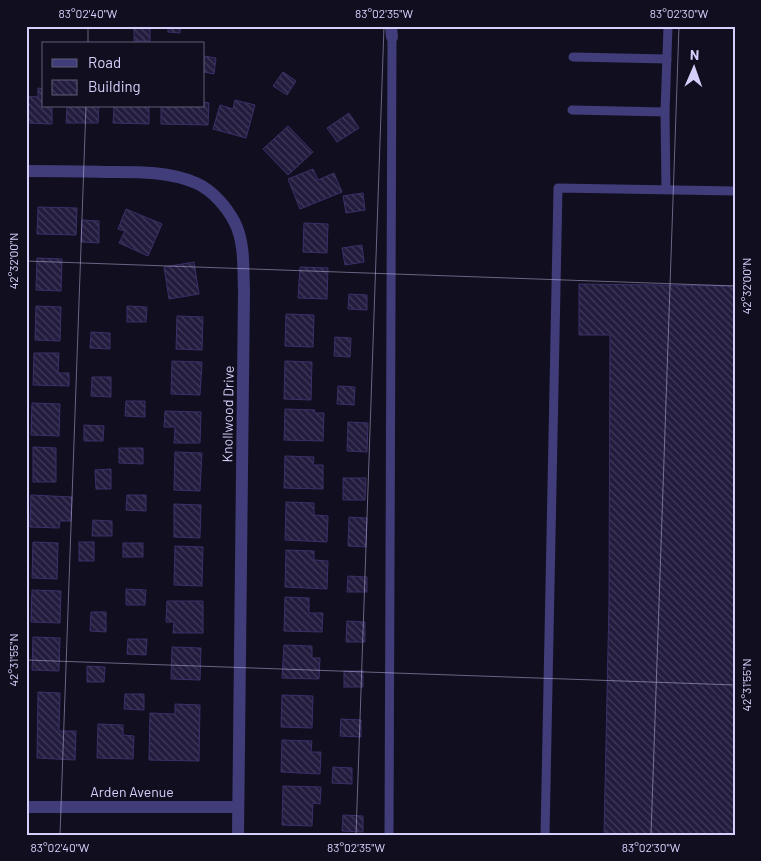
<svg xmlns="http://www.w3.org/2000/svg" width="761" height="861" viewBox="0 0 761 861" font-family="Barlow,sans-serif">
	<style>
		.building { fill: url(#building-back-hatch); stroke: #3c2f69 }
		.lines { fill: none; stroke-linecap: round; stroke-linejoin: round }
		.service { stroke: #403d7a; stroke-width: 9 }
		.minor { stroke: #403d7a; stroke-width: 12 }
		.ticks { fill: none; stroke: #d5d0fb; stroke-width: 1; stroke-opacity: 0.45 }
		.labels { text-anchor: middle; stroke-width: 4.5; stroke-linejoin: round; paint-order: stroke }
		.street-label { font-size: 14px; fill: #d5d0fb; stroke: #110e1f }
		.neatline { fill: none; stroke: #d5d0fb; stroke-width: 2 }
		.ticks-label { font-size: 12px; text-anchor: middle; fill: #d5d0fb }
	</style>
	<defs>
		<pattern id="building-back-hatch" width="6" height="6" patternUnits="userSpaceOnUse" patternTransform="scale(1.25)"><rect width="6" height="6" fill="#231c3e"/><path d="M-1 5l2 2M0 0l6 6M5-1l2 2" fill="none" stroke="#423c5b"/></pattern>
	</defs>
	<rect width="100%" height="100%" fill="#110e1f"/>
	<g class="building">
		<rect x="134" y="26" width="16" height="15"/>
		<path d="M168 26H180V33L168 32Z"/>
		<path d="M204 56 216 58 214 74 204 72Z"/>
		<path d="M283 72 296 81 287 95 273 86Z"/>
		<path d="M38 88 44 89V106H52V124L26 123V96L38 97Z"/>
		<path d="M235 100 255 105 246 138 213 129 220 105 233 109Z"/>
		<path d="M204 102 209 103 208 125 161 124V106H204Z"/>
		<path d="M67 106H99L98 123H66Z"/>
		<path d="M114 106H149V124L113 123Z"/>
		<path d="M349 113 359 128 337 142 327 128Z"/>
		<path d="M288 126 313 152 288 175 263 149Z"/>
		<path d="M313 169 318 180 334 173 342 192 300 209 288 179Z"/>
		<path d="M363 193 365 210 346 213 343 196Z"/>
		<path d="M38 207 77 208 76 235 37 234Z"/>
		<path d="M126 209 162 224 148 256 119 243 125 231 118 229Z"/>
		<path d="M82 220 99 221V243L81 242Z"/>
		<path d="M304 223 328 224 327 253 303 252Z"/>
		<path d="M362 245 364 262 345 265 342 248Z"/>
		<path d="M37 258 62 259 61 291 36 290Z"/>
		<path d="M194 262 199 294 169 299 164 267Z"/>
		<path d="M300 267 328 268 327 299 298 298Z"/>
		<path d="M579 284 735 286V835H604L609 602 610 335H579Z"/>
		<path d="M349 294 367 295V310L348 309Z"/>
		<path d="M36 306 61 307 60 341 35 340Z"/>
		<path d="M127 306 147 307 146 322H127Z"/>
		<path d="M286 314 314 315 313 347 285 346Z"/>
		<path d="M177 316 203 317 202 350 176 349Z"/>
		<path d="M91 332 110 333V349L90 348Z"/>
		<path d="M335 337 351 338 350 357 334 356Z"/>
		<path d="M34 353H59L58 373H69V386L33 385Z"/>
		<path d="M172 361 202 362 200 395 171 394Z"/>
		<path d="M285 361 312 362 311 400 284 399Z"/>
		<path d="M92 377H111V397L91 396Z"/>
		<path d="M338 386 355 387 354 405 337 404Z"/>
		<path d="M126 401H145V417L125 416Z"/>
		<path d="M32 403 60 404 59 436 31 435Z"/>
		<path d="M285 409 315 410 314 413H324L323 441 284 440Z"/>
		<path d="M165 411 201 412 200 443H174L175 427H164Z"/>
		<path d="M348 422 368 423 367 452 347 451Z"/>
		<path d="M84 425 104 426 103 441H84Z"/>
		<path d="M33 447 56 448V482H33Z"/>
		<path d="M119 448H143V464L119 463Z"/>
		<path d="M175 452 202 453 200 491 174 490Z"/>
		<path d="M285 456 314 457 313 465H323V489L284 488Z"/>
		<path d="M111 469V489H96L95 470Z"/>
		<path d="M343 478H366L365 500H343Z"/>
		<path d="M31 495 72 497 71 521H60L59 528 30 527Z"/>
		<path d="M127 495H146V511L126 510Z"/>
		<path d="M286 502 314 503V515L328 516 327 542 285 540Z"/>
		<path d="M174 504 201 505 200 538 174 537Z"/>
		<path d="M349 517 367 518 366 547 348 546Z"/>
		<path d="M93 520 112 521V536H92Z"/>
		<path d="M33 542 58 543 57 579 32 578Z"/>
		<rect x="79" y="542" width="15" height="19"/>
		<rect x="123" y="543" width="20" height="14"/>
		<path d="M175 546 203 547 202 586 174 585Z"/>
		<path d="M286 550 314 551V560L328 561 327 589 285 587Z"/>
		<path d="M348 576 367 577V592H347Z"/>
		<path d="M126 589 146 590 145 605H126Z"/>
		<path d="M32 590 61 591 60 623 31 622Z"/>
		<path d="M285 597 309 598V613H323L322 632 284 631Z"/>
		<path d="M167 601H203V633H173L174 622H166Z"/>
		<path d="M91 612H106V632L90 631Z"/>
		<path d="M347 621 365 622V642H346Z"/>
		<path d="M33 637 60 638 59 671 32 670Z"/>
		<path d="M128 639H147L146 655 127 654Z"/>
		<path d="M284 645 312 646V658H320L319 679 282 678Z"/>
		<path d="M172 647 201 648 200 680 171 679Z"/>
		<path d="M87 666 105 667 104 682H87Z"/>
		<rect x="344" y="671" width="19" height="16"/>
		<path d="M38 692 60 693 59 731H76L75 760 37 758Z"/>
		<path d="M125 694H144V710L124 709Z"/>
		<path d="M282 695 313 696 312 728 281 727Z"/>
		<path d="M175 704 200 705 199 761 149 760 150 713 175 714Z"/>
		<path d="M341 719 361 720V737L340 736Z"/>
		<path d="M98 724 123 725V735L134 736 133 759 97 758Z"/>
		<path d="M282 740 312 741 311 752H321L320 774 281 772Z"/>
		<path d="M333 767 352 768V784L332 783Z"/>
		<path d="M283 786 321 787 320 804 313 803 312 826 282 825Z"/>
		<path d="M343 815 363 816V832L342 831Z"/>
	</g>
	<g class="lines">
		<g class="service">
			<path d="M573 57 667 59"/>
			<path d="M572 110 665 112"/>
			<path d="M666 189 665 112 668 26"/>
			<path d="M389 835 392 37"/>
			<path d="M545 835 558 188 735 191"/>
		</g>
		<g class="minor">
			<path d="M391 26 392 37"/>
			<path d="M26 171C53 171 79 171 106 172 136 172 168 171 196 183 212 190 227 207 235 223 245 243 243 269 244 291L238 835"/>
			<path d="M26 807H238"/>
		</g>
	</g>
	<path class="ticks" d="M88 44V26M26 261 735 286M26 660 735 685M60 835 86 106M356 835 384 26M651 835 679 26"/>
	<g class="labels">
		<g class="street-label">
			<text transform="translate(228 414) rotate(-89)" y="5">Knollwood Drive</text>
			<text x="132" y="797">Arden Avenue</text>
		</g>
	</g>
	<rect width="761" height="861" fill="none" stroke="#110e1f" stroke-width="55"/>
	<rect x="42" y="42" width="162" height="65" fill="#110e1f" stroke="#5f5c77"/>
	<rect x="52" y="59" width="25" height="8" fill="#403d7a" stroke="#5f5c77"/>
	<text x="88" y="68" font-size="15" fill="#d5d0fb">Road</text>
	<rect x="52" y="80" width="25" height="15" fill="url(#building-back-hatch)" stroke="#5f5c77"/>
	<text x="88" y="92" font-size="15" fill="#d5d0fb">Building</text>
	<g transform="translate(694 68) rotate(2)" stroke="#110e1f" stroke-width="4" paint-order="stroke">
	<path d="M0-4L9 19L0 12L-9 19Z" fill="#d5d0fb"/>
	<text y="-8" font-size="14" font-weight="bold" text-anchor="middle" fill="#d5d0fb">N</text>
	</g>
	<rect x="28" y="28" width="706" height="806" class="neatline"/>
	<g class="ticks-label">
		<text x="88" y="18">83°02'40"W</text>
		<text x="384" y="18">83°02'35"W</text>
		<text x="679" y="18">83°02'30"W</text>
		<text transform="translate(14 261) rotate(-90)" y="4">42°32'00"N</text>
		<text transform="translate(747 286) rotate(-90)" y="4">42°32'00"N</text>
		<text transform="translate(14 660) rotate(-90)" y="4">42°31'55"N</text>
		<text transform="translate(747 685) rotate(-90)" y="4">42°31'55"N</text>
		<text x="60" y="852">83°02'40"W</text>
		<text x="356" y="852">83°02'35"W</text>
		<text x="651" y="852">83°02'30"W</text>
	</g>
</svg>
